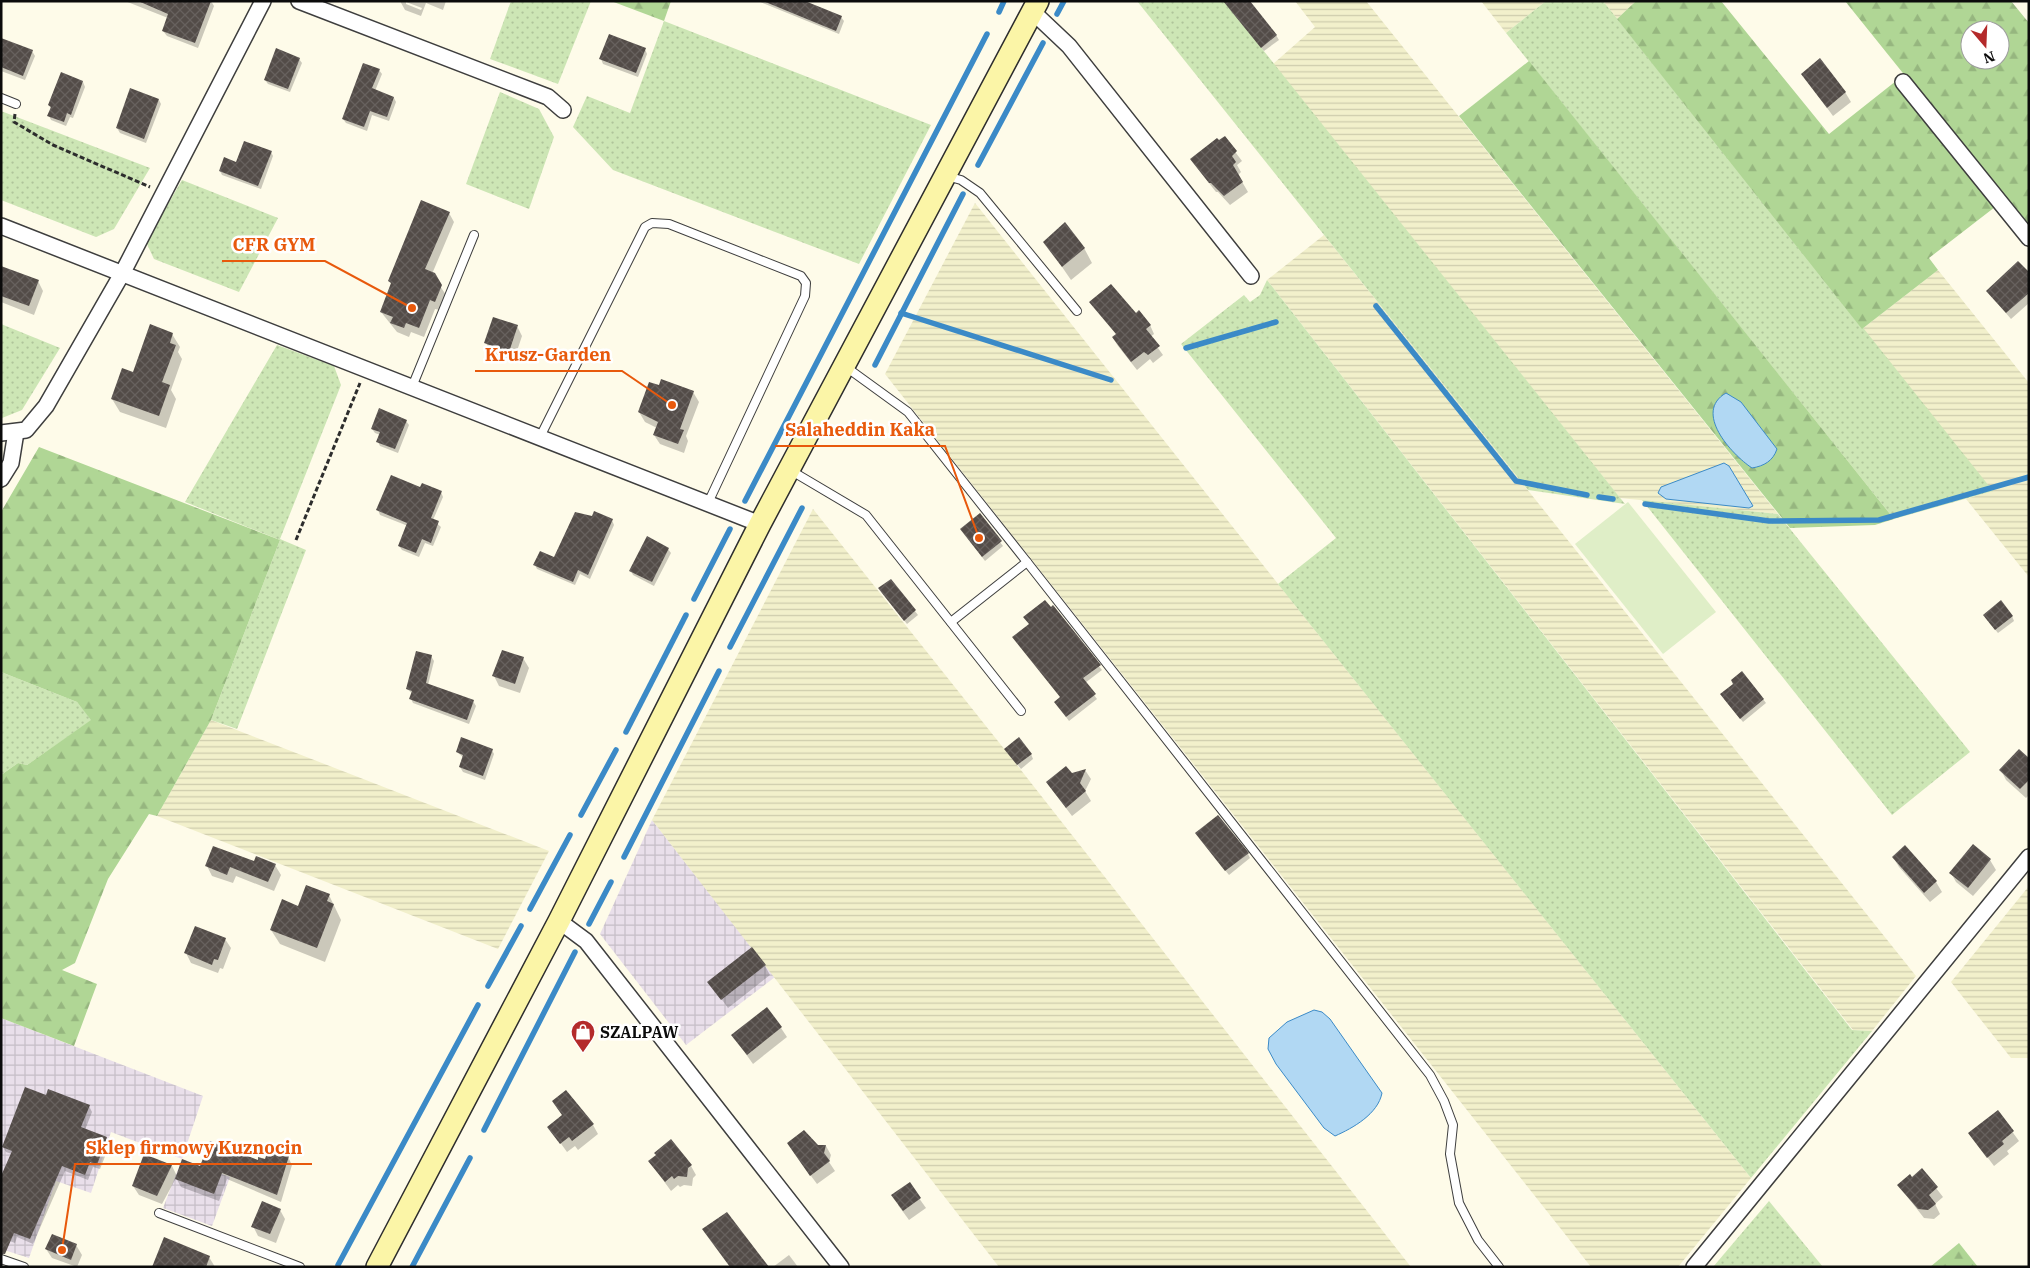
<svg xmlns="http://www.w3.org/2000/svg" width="2030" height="1268" viewBox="0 0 2030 1268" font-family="'IBM Plex Serif',serif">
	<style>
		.industrial { fill: url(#industrial-grid) }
		.farmland { fill: url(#farmland-rules) }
		.grass { fill: url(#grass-dots) }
		.forest { fill: url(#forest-firs); fill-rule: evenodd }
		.pitch { fill: #dfeec7 }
		.water { fill: #b1d8f3; stroke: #3b8ac7 }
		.shadow { fill: #0003; fill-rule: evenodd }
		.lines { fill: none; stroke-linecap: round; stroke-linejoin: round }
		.stream { stroke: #3b8ac7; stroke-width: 5.5 }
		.building { fill: url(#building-cross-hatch) }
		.lane-casing { stroke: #3e3e3e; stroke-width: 10 }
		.street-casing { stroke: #3e3e3e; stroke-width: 18 }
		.secondary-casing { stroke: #2d2d2d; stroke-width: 24 }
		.path { stroke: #2d2d2d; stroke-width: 3; stroke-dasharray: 5 2.5; stroke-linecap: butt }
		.lane { stroke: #fff; stroke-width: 8 }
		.street { stroke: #fff; stroke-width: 15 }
		.secondary { stroke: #fbf5a7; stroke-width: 21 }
		.labels { text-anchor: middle; stroke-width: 5; stroke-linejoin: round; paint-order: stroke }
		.poi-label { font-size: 16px; font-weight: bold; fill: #0b0b0b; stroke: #fff; text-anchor: start }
		.leader { fill: none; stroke: #e8590c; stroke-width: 2 }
		.callout-dot { fill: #e8590c; stroke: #fff; stroke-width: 2 }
		.callout-label { font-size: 18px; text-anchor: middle; font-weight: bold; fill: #e8590c; stroke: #fff; stroke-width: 5; stroke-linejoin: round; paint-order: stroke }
	</style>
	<defs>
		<pattern id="industrial-grid" width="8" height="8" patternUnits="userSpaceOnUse" patternTransform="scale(1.25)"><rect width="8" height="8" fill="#e9dfea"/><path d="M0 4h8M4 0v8" fill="none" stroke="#c6bec7"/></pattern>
		<pattern id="farmland-rules" width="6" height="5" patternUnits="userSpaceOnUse" patternTransform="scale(1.25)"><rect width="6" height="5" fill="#f2f0cb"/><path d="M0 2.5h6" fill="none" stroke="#ceccad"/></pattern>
		<pattern id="grass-dots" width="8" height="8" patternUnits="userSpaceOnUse" patternTransform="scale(1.25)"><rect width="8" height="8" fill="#cde6b5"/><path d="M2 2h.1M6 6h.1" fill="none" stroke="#afc49a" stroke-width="1.8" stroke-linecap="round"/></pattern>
		<pattern id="forest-firs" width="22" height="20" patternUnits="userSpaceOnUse" patternTransform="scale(1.25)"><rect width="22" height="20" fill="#b0d695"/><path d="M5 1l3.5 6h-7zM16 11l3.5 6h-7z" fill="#96b67f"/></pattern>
		<pattern id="building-cross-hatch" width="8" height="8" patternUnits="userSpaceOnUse" patternTransform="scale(1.25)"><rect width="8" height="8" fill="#534c48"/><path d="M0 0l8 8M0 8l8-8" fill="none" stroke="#67615e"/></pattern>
	</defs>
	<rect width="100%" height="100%" fill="#fefbe9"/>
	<g class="industrial">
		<path d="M652 820 775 977 686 1045 600 934Z"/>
		<path d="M1 1018 203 1096 182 1159 230 1177 212 1226 163 1208 182 1159 111 1132 91 1193 56 1181 29 1258 1 1249Z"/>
	</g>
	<g class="farmland">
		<path d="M1295 1H1366L1778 514 1620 498 1273 64 1315 27Z"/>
		<path d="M1481 1H1546L1506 33Z"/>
		<path d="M1603 1H1636L1617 19Z"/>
		<path d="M975 203 1751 1178 1678 1267H1591L885 374Z"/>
		<path d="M1324 235 1916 976 1872 1031 1853 1030 1267 280Z"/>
		<path d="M1938 270 2029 383V577L1966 499 1992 491 1862 329Z"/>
		<path d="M813 509 1017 765 1411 1267H999L652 820Z"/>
		<path d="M211 720 549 851 498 949 157 816Z"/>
		<path d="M2029 886V1058H2011L1951 982Z"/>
	</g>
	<g class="grass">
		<path d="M511 1H591L558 84 490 59Z"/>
		<path d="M1137 1H1224L1625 504 1528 490Z"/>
		<path d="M1546 1H1603L1993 491 1894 519 1506 33Z"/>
		<path d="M664 21 931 125 859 264 613 170 573 127 587 96 630 113Z"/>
		<path d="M500 92 539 109 554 137 529 209 466 184Z"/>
		<path d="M1 111 150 168 114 229 96 237 1 200Z"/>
		<path d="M182 180 278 218 239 292 154 259 146 242Z"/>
		<path d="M1267 280 1852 1030 1872 1031 1751 1178 1278 584 1336 538 1181 344 1244 295 1250 302 1260 295Z"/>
		<path d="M1 324 60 348 22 410 2 418Z"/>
		<path d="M277 345 334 366 341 385 280 539 306 550 237 729 211 720 280 540 185 502Z"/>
		<path d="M1642 500 1778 514 1970 752 1892 815Z"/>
		<path d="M1 672 77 702 92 720 27 765 18 763 1 775Z"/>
		<path d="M1769 1201 1823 1267H1713Z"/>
	</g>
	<g class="forest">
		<path d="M611 1H671L664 21Z"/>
		<path d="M1636 1H1721L1829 134 1896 81 1995 207 1929 258 1938 270 1862 329 1617 19Z"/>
		<path d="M1845 1H2011L2029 23V230ZM1970 30H2000V60H1970Z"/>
		<path d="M1529 61 1894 519 1875 525 1790 528 1459 116Z"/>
		<path d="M39 447 280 540 211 720 157 816 149 814 108 879 75 963 62 970 97 984 74 1046 1 1018V775L18 763 27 765 91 720 77 702 1 672V512Z"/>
		<path d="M1959 1243 1978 1267H1930Z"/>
	</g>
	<path class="pitch" d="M1628 502 1716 612 1663 654 1575 544Z"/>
	<g class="water">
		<path d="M1726 393 1741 402 1777 449C1773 461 1764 466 1752 468 1731 454 1693 412 1726 393Z"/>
		<path d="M1724 463 1729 466 1753 506 1749 508 1666 499 1658 493 1661 487Z"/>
		<path d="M1314 1010 1322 1012 1330 1019 1382 1093C1378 1114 1353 1128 1335 1136L1324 1128 1276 1064 1268 1049 1269 1038 1287 1022Z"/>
	</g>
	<g class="shadow">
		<path d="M125 1H211L214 6 198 48 167 36 163 31 168 18Z"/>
		<path d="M400 1H446L443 10 426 3 421 16 405 10ZM406 2 422 8 421 10 406 4Z"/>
		<path d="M758 1H801L841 17 844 21 839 34Z"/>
		<path d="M1230 9 1276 35 1279 40 1264 51Z"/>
		<path d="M1 39 32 51 35 56 25 80 1 71Z"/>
		<path d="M645 49 647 54 638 77 603 64 601 59Z"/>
		<path d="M299 59 302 63 290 92 268 84 265 80Z"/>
		<path d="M379 70 382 74 375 91 394 98 396 102 389 121 372 115 367 131 346 123 343 119Z"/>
		<path d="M62 74 83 82 85 87 73 118 70 117 66 126 51 120 49 116 51 109 49 105Z"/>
		<path d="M1802 74 1845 92 1851 102 1833 116Z"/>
		<path d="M159 100 161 104 146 143 120 133 117 128Z"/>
		<path d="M1224 137 1242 161 1237 165 1241 172 1238 175 1248 192 1230 205 1218 192H1216L1191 160Z"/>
		<path d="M271 152 273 156 261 189 222 175 220 171Z"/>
		<path d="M449 213 454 222 432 274 446 295 440 310 435 309 424 337 411 332 409 337 397 332 381 312Z"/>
		<path d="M1045 242 1084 248 1092 263 1071 280Z"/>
		<path d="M1 269 38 281 43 291 34 315 1 302Z"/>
		<path d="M2029 274V303L2011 319 1987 291Z"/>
		<path d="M1091 302 1136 315 1150 325 1154 334 1150 337 1163 355 1153 363 1150 359 1137 370 1118 346 1113 338 1117 335Z"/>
		<path d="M517 326 522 336 514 360 491 353 486 343Z"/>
		<path d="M172 334 180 347 178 352 182 359 171 390 176 399 166 428 120 412 112 399Z"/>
		<path d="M693 392 699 402 686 436 688 441 684 453 660 444 654 435 657 428 645 422 639 412Z"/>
		<path d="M406 421 409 425 398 453 380 446 378 442 380 435 375 433 372 429Z"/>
		<path d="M441 492 443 497 433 520 441 527 433 546 425 543 419 557 402 550 399 546 408 526 380 515 378 510Z"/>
		<path d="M979 515 1003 546 985 561 964 533Z"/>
		<path d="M612 520 614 525 590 579 580 574 575 585 537 569 535 565 554 558Z"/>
		<path d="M668 549 671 553 654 586 633 575 631 571Z"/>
		<path d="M891 581 918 615 907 624 882 593Z"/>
		<path d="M1051 608 1102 670 1085 683 1097 699 1069 721 1058 706 1061 698Z"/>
		<path d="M2012 616 2014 621 1998 633 1987 620Z"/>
		<path d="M431 656 434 661 428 685 473 701 476 706 469 724 413 703 411 699 413 694 407 689Z"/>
		<path d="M523 658 529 668 520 693 499 686 494 676Z"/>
		<path d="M1724 699H1763L1766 703 1743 722Z"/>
		<path d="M492 750 494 754 485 780 463 772 460 767 464 758 457 752Z"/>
		<path d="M1008 753 1031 754 1033 759 1021 769Z"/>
		<path d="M2029 760V795L2026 798 2006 780 2001 770Z"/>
		<path d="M1085 770 1091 779 1085 791 1091 801 1072 816 1047 783Z"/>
		<path d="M1199 838 1248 854 1250 858 1229 875Z"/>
		<path d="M1973 846 1990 860 1996 870 1973 896 1956 882 1951 873Z"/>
		<path d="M1905 847 1936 882 1942 892 1930 902 1899 867 1893 857Z"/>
		<path d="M275 865 281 875 274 891 236 876 233 883 212 876 207 866Z"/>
		<path d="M329 895 341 920 325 962 280 944 271 930 299 907Z"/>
		<path d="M225 939 231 948 223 969 220 968 218 973 191 963 186 953Z"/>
		<path d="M765 966 770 975 728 1008 709 982Z"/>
		<path d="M781 1028 787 1037 753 1064 733 1036Z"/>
		<path d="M46 1097 89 1106 92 1112 85 1130 107 1138 110 1144 100 1169 93 1167 88 1180 65 1171 33 1244 17 1237 15 1243 2 1238 12 1154 6 1152 3 1147Z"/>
		<path d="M553 1102 593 1125 598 1134 578 1150 575 1146 567 1152 549 1127 563 1116Z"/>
		<path d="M1998 1112 2019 1141 2007 1151 2009 1154 1994 1166 1970 1134Z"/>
		<path d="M817 1146H826L831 1155 829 1162 835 1171 817 1184 794 1153Z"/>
		<path d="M288 1157 292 1165 281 1202 227 1179 219 1201 181 1187 176 1178 162 1204 139 1195 133 1186 172 1166 177 1176 201 1167Z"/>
		<path d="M650 1162 691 1166 696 1175 693 1178 692 1186 684 1185 680 1187 678 1185 671 1191Z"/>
		<path d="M1922 1170 1943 1197 1935 1204 1940 1214 1934 1219 1924 1218 1899 1186 1912 1179Z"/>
		<path d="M909 1184 926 1208 909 1220 898 1205Z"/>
		<path d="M280 1210 285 1219 276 1243 258 1236 253 1226Z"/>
		<path d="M52 1235 76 1245 82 1255 77 1267 52 1258 46 1249Z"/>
		<path d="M789 1255 798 1267H773Z"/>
		<path d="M209 1257 215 1267H153Z"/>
	</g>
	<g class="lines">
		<g class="stream">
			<path d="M999 12 1004 1"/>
			<path d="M1057 14 1064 1"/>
			<path d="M978 165 1043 43"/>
			<path d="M1376 306 1516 481 1587 495"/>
			<path d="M901 313 1111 380"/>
			<path d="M1186 348 1276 322"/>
			<path d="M875 365 963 194"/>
			<path d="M1599 497 1613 499"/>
			<path d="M745 501 987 34"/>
			<path d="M1645 504 1769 521 1879 520 2029 477"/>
			<path d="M694 599 730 529"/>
			<path d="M730 647 802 508"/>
			<path d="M626 732 686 615"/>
			<path d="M581 815 616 750"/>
			<path d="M624 857 719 671"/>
			<path d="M530 909 570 835"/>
			<path d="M589 924 611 882"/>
			<path d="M488 986 521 926"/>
			<path d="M484 1130 575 952"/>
			<path d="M338 1265 478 1005"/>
			<path d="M412 1267 470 1158"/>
		</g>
	</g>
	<g class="building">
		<path d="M138 1H211L195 43 162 31 168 14Z"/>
		<path d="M763 1H805L842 16 836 31Z"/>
		<path d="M1223 1H1250L1277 35 1261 48Z"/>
		<path d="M609 34 646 48 636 73 599 59Z"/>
		<path d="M1 38 33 50 23 76 1 67Z"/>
		<path d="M276 48 300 58 288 89 264 80Z"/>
		<path d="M1820 58 1846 92 1827 108 1801 74Z"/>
		<path d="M363 63 380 69 372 88 394 97 387 117 370 111 364 127 342 119Z"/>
		<path d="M61 72 83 81 71 115 67 113 64 122 47 116 51 107 48 105Z"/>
		<path d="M130 88 159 99 144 139 116 128Z"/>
		<path d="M1225 136 1237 151 1232 156 1236 162 1233 165 1243 182 1224 196 1211 183H1209L1190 159 1217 138 1219 140Z"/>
		<path d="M244 141 272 151 258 186 219 171 224 157 236 162Z"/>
		<path d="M421 200 450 212 425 269 435 273 442 285 435 302 430 300 419 328 406 323 404 328 390 323 393 317 380 312 391 283 388 281Z"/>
		<path d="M1065 222 1085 248 1062 267 1043 242Z"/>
		<path d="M2018 261 2029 272V293L2006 313 1986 291Z"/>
		<path d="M1 266 39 280 29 306 1 296Z"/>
		<path d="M1111 284 1136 313 1139 310 1151 325 1146 329 1160 346 1148 355 1144 352 1131 362 1112 337 1116 334 1089 302Z"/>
		<path d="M493 317 518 325 509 352 484 343Z"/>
		<path d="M150 324 173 333 170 343 176 345 162 382 170 385 159 416 111 399 122 368 133 372Z"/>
		<path d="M661 379 694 391 680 429 684 430 678 444 653 435 658 422 638 412 649 382 659 385Z"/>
		<path d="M379 408 407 420 395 449 376 442 380 432 371 429Z"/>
		<path d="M391 475 420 487 422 483 442 491 431 518 439 521 431 543 422 539 416 553 398 546 407 523 376 510Z"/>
		<path d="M594 511 613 519 588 575 578 570 573 582 533 565 540 551 554 557 575 512 592 516Z"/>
		<path d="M980 513 1002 541 982 557 960 529Z"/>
		<path d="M647 536 669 548 652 582 629 571Z"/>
		<path d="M891 579 916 610 904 621 878 588Z"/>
		<path d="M1045 600 1051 607 1053 605 1101 665 1083 678 1096 694 1066 717 1054 702 1060 697 1012 637 1029 624 1023 617Z"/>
		<path d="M2001 600 2013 616 1995 630 1983 615Z"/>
		<path d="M502 650 524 657 515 684 492 676Z"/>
		<path d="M416 651 432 655 426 683 474 700 467 720 409 699 412 691 406 689Z"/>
		<path d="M1742 671 1764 699 1740 719 1720 694 1733 684 1731 680Z"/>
		<path d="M461 737 493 749 483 776 459 767 463 755 456 752Z"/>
		<path d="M1019 737 1032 754 1017 765 1004 749Z"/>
		<path d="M2019 749 2029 758V780L2020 789 1999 770Z"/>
		<path d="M1066 766 1072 773 1086 769 1080 783 1086 791 1066 808 1046 782Z"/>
		<path d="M1218 815 1249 853 1225 871 1195 833Z"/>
		<path d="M1973 844 1991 859 1968 888 1949 873Z"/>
		<path d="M1905 845 1937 881 1924 893 1892 857Z"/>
		<path d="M213 846 254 861 256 856 276 864 268 882 230 867 227 875 205 866Z"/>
		<path d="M306 885 330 894 327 901 334 904 317 948 270 930 282 899 298 906Z"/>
		<path d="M195 926 226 938 218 960 214 959 212 965 184 953Z"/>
		<path d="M752 947 766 965 721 1000 707 982Z"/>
		<path d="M767 1007 782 1027 747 1055 731 1035Z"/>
		<path d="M25 1087 46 1095 48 1089 90 1105 81 1127 107 1137 97 1165 90 1162 85 1175 62 1166 30 1239 14 1233 5 1254H1V1176L12 1151 2 1147Z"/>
		<path d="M566 1090 594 1124 572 1141 569 1137 560 1144 547 1127 562 1115 552 1101Z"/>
		<path d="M1998 1110 2014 1131 2002 1141 2004 1144 1987 1158 1968 1133Z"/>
		<path d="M804 1130 818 1145H826L824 1153 830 1161 810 1176 787 1143Z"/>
		<path d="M671 1139 692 1165 688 1168 687 1177 678 1176 674 1179 672 1176 665 1182 648 1161 656 1155 654 1153Z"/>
		<path d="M210 1141 258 1160V1157L265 1159 268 1150 289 1156 277 1195 222 1173 214 1194 175 1179 182 1159 200 1166Z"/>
		<path d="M144 1154 172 1165 157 1196 132 1186Z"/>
		<path d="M1922 1168 1938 1187 1929 1195 1936 1204 1928 1210 1918 1209 1897 1185 1910 1174 1912 1177Z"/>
		<path d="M910 1182 921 1198 903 1211 891 1195Z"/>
		<path d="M262 1201 281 1209 270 1234 251 1227Z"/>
		<path d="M727 1212 769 1267H730L702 1229Z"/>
		<path d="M52 1234 77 1244 71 1260 45 1249Z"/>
		<path d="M164 1237 210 1256 206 1267H152Z"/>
	</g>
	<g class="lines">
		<defs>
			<g id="lane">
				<path d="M1 98 16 104"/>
				<path d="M946 176 961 180 980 193 1077 311"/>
				<path d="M846 367 908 412 1027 562"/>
				<path d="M412 387 474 235"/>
				<path d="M540 437 645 227 652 223 669 224 801 276 806 283 805 296 708 503"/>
				<path d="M790 470 866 515 1021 711"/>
				<path d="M951 622 1027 562 1430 1075 1444 1101 1453 1125 1450 1154 1459 1203 1478 1240 1499 1267"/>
				<path d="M159 1213 300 1267"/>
				<path d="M1 1259 24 1267"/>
			</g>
			<g id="street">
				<path d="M299 1 548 97 563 110"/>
				<path d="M1033 12 1069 46 1251 276"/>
				<path d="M1903 82 2029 238"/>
				<path d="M1 226 760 524"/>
				<path d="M1 433 26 430 46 406 123 272 263 1"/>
				<path d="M1 479 11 463 16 432"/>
				<path d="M559 921 586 941 841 1267"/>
				<path d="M1694 1267 2029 857"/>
			</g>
			<path id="secondary" d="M377 1267 559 921 760 524 1038 1"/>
		</defs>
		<use href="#lane" class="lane-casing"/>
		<use href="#street" class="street-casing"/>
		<use href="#secondary" class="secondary-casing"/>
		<g class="path">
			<path d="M15 114 14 122 53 145 150 187"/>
			<path d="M296 540 360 383"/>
		</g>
		<use href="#lane" class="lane"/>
		<use href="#street" class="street"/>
		<use href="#secondary" class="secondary"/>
	</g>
	<defs>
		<symbol id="shop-pin" viewBox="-11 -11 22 30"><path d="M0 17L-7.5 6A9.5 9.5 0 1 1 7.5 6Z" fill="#b42a2b" stroke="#fff"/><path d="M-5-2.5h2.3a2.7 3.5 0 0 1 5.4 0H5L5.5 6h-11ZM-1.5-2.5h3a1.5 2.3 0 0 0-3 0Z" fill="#fff"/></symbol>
	</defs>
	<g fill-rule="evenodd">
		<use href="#shop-pin" x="569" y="1018" width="28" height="38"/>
	</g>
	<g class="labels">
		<g class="poi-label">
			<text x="600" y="1038">SZALPAW</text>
		</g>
	</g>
	<path class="leader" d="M412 308L325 261H222M672 405L622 371H475M979 538L945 446H775M62 1250L75 1164H312"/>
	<g class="callout-dot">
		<circle cx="412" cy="308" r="5"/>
		<circle cx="672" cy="405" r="5"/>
		<circle cx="979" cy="538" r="5"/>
		<circle cx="62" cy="1250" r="5"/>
	</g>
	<g class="callout-label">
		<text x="274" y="251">CFR GYM</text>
		<text x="548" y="361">Krusz-Garden</text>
		<text x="860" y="436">Salaheddin Kaka</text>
		<text x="194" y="1154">Sklep firmowy Kuznocin</text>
	</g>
	<rect width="2030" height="1268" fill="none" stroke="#0b0b0b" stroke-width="5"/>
	<g transform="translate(1985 45) rotate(161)"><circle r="24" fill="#ffffff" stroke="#9d9d9d"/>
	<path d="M0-4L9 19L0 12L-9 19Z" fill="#b42a2b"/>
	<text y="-8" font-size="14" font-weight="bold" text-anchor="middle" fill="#0b0b0b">N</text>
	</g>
</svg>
